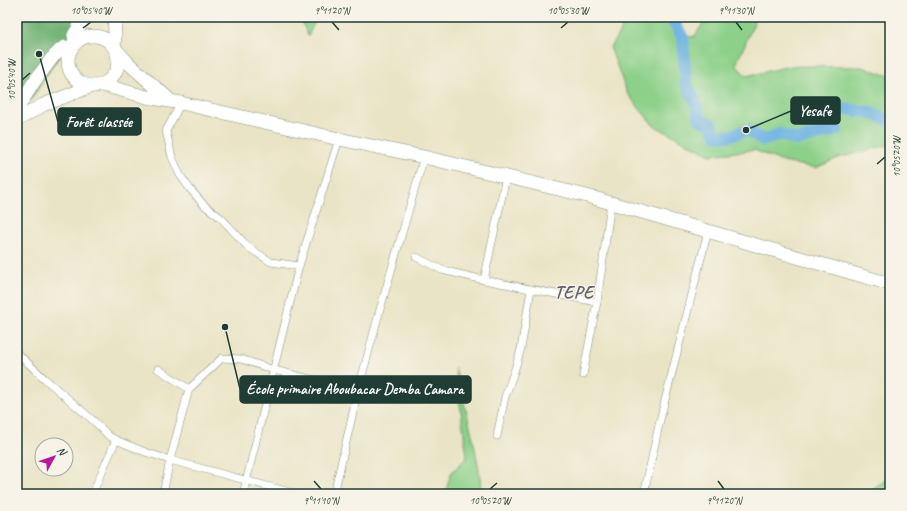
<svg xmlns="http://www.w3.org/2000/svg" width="907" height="511" viewBox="0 0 907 511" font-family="Caveat,sans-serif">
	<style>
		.green { fill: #8cd089; stroke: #56865e }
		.forest { fill: #71b275; stroke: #487854 }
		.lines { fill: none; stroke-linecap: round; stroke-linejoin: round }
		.stream { stroke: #6bb1e2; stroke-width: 2 }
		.river { stroke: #6bb1e2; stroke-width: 12 }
		.street-casing { stroke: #84907d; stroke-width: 8 }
		.highway-casing { stroke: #84907d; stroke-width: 14 }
		.street { stroke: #fff; stroke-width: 7 }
		.highway { stroke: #fff; stroke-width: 13 }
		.ticks { fill: none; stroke: #1f3d34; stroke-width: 1.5 }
		.labels { text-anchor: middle; stroke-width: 3; stroke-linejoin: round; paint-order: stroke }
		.district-label { font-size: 18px; font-weight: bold; letter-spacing: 1px; fill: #64626a; stroke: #f7f3e8 }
		.leader { fill: none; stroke: #1f3d34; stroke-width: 1.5 }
		.callout-dot { fill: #1f3d34; stroke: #f7f3e8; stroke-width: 1.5 }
		.callout { fill: #1f3d34; stroke: #1f3d34; stroke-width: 1.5 }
		.callout-label { font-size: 15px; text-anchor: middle; font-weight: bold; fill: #fff }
		.neatline { fill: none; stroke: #1f3d34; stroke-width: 1.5 }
		.ticks-label { font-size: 10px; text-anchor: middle; fill: #1f3d34 }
	</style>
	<rect width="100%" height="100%" fill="#f7f3e8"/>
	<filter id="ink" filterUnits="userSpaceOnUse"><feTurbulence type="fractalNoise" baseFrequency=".025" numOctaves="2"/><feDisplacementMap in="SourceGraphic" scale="8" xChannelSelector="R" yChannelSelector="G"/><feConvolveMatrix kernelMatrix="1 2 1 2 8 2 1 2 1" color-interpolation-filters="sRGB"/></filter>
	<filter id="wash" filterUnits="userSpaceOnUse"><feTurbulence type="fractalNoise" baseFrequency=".012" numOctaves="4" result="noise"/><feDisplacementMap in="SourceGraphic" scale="16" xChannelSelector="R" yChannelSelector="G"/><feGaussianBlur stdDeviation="0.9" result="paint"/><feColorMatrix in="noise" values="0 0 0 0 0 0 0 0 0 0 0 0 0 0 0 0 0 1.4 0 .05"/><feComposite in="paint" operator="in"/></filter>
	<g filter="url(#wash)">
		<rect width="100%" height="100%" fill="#eae4c6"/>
		<g class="green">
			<path d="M300 17H317L308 36Z"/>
			<path d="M617 17H671L683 38 695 36 704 22V17H752L754 23 736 65 746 76 791 66 862 67 890 76V145H888L838 158 816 168 783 162 754 150 710 155 653 125 627 93 610 47 622 29Z"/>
			<path d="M455 367 473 438 480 475 481 494H445L451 473 467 457Z"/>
			<path d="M890 478V494H870L876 486Z"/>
		</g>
		<path class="forest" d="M17 17H85L32 98 17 112Z"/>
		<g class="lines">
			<path class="stream" d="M17 491 18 494"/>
			<path class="river" d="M671 17 683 38 686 84 695 100 700 120 711 124 716 135 729 136 746 130 754 134 762 140 768 139 779 134 797 140 837 130 831 121 835 110 845 109 868 112 890 121"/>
		</g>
	</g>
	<g filter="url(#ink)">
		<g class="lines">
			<defs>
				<g id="street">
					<path d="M181 103 166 131 172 157 180 175 190 189 204 205 221 218 248 247 271 262 299 266"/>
					<path d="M506 177 484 280 597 302"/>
					<path d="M416 257 442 270 484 280"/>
					<path d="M17 353 45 379 96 423 109 436 116 440 145 452 170 460 297 494"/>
					<path d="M158 369 189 389 222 358 241 359 274 370 358 391"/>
					<path d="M583 375 597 302 611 203"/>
					<path d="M497 436 505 397 514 372 521 349 531 289"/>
					<path d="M92 494 116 440"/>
					<path d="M163 494 170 460 189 389"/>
					<path d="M243 494 299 266 339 139"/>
					<path d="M334 494 358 391 379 313 424 157"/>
					<path d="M644 494 660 420 708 231"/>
				</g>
				<g id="highway">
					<path d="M114 17 115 35 114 47 128 63 171 101"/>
					<circle cx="93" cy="61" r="25"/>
					<path d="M75 42 74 35 85 17"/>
					<path d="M102 85 147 97 181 103 339 139 424 157 587 196 890 284"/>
					<path d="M17 109 34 82 52 58 61 49 65 47H71"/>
					<path d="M17 120 43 105 92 86"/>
				</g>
			</defs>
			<use href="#street" class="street-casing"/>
			<use href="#highway" class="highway-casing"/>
			<use href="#street" class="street"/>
			<use href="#highway" class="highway"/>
		</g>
	</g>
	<path class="ticks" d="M332 22 339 30M736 22 742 30M83 28 91 22M561 28 568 22M22 80 30 73M877 164 885 157M314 481 321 489M718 481 724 489M490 489 497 483"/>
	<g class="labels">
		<g class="district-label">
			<text x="574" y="298">TEPE</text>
		</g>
	</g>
	<path class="leader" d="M746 130L791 111M39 54L58 122M225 327L240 389"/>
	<g class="callout-dot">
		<circle cx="746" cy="130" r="4"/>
		<circle cx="39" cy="54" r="4"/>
		<circle cx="225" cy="327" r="4"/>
	</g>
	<g class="callout">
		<rect x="791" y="97" width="49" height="27" rx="4"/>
		<rect x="58" y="108" width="83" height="27" rx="4"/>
		<rect x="240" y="376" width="231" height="27" rx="4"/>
	</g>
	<g class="callout-label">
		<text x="815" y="116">Yesafe</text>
		<text x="99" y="127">Forêt classée</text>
		<text x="355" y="394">École primaire Aboubacar Demba Camara</text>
	</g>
	<rect width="907" height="511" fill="none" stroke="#f7f3e8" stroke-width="44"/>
	<g transform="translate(54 457) rotate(50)"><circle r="19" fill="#f7f3e8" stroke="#a1aaa0"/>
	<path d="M0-3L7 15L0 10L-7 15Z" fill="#b5179e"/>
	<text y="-6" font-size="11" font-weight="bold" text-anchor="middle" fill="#1f3d34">N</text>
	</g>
	<rect x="22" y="22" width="863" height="467" class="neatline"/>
	<g class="ticks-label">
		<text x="91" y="14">10°05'40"W</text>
		<text x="332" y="14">9°11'20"N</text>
		<text x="568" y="14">10°05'30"W</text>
		<text x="736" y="14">9°11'30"N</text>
		<text transform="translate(11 80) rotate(-90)" y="4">10°05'40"W</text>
		<text transform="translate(896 157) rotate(-90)" y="4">10°05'20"W</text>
		<text x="321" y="504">9°11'10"N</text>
		<text x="490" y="504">10°05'20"W</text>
		<text x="724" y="504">9°11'20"N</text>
	</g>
</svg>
